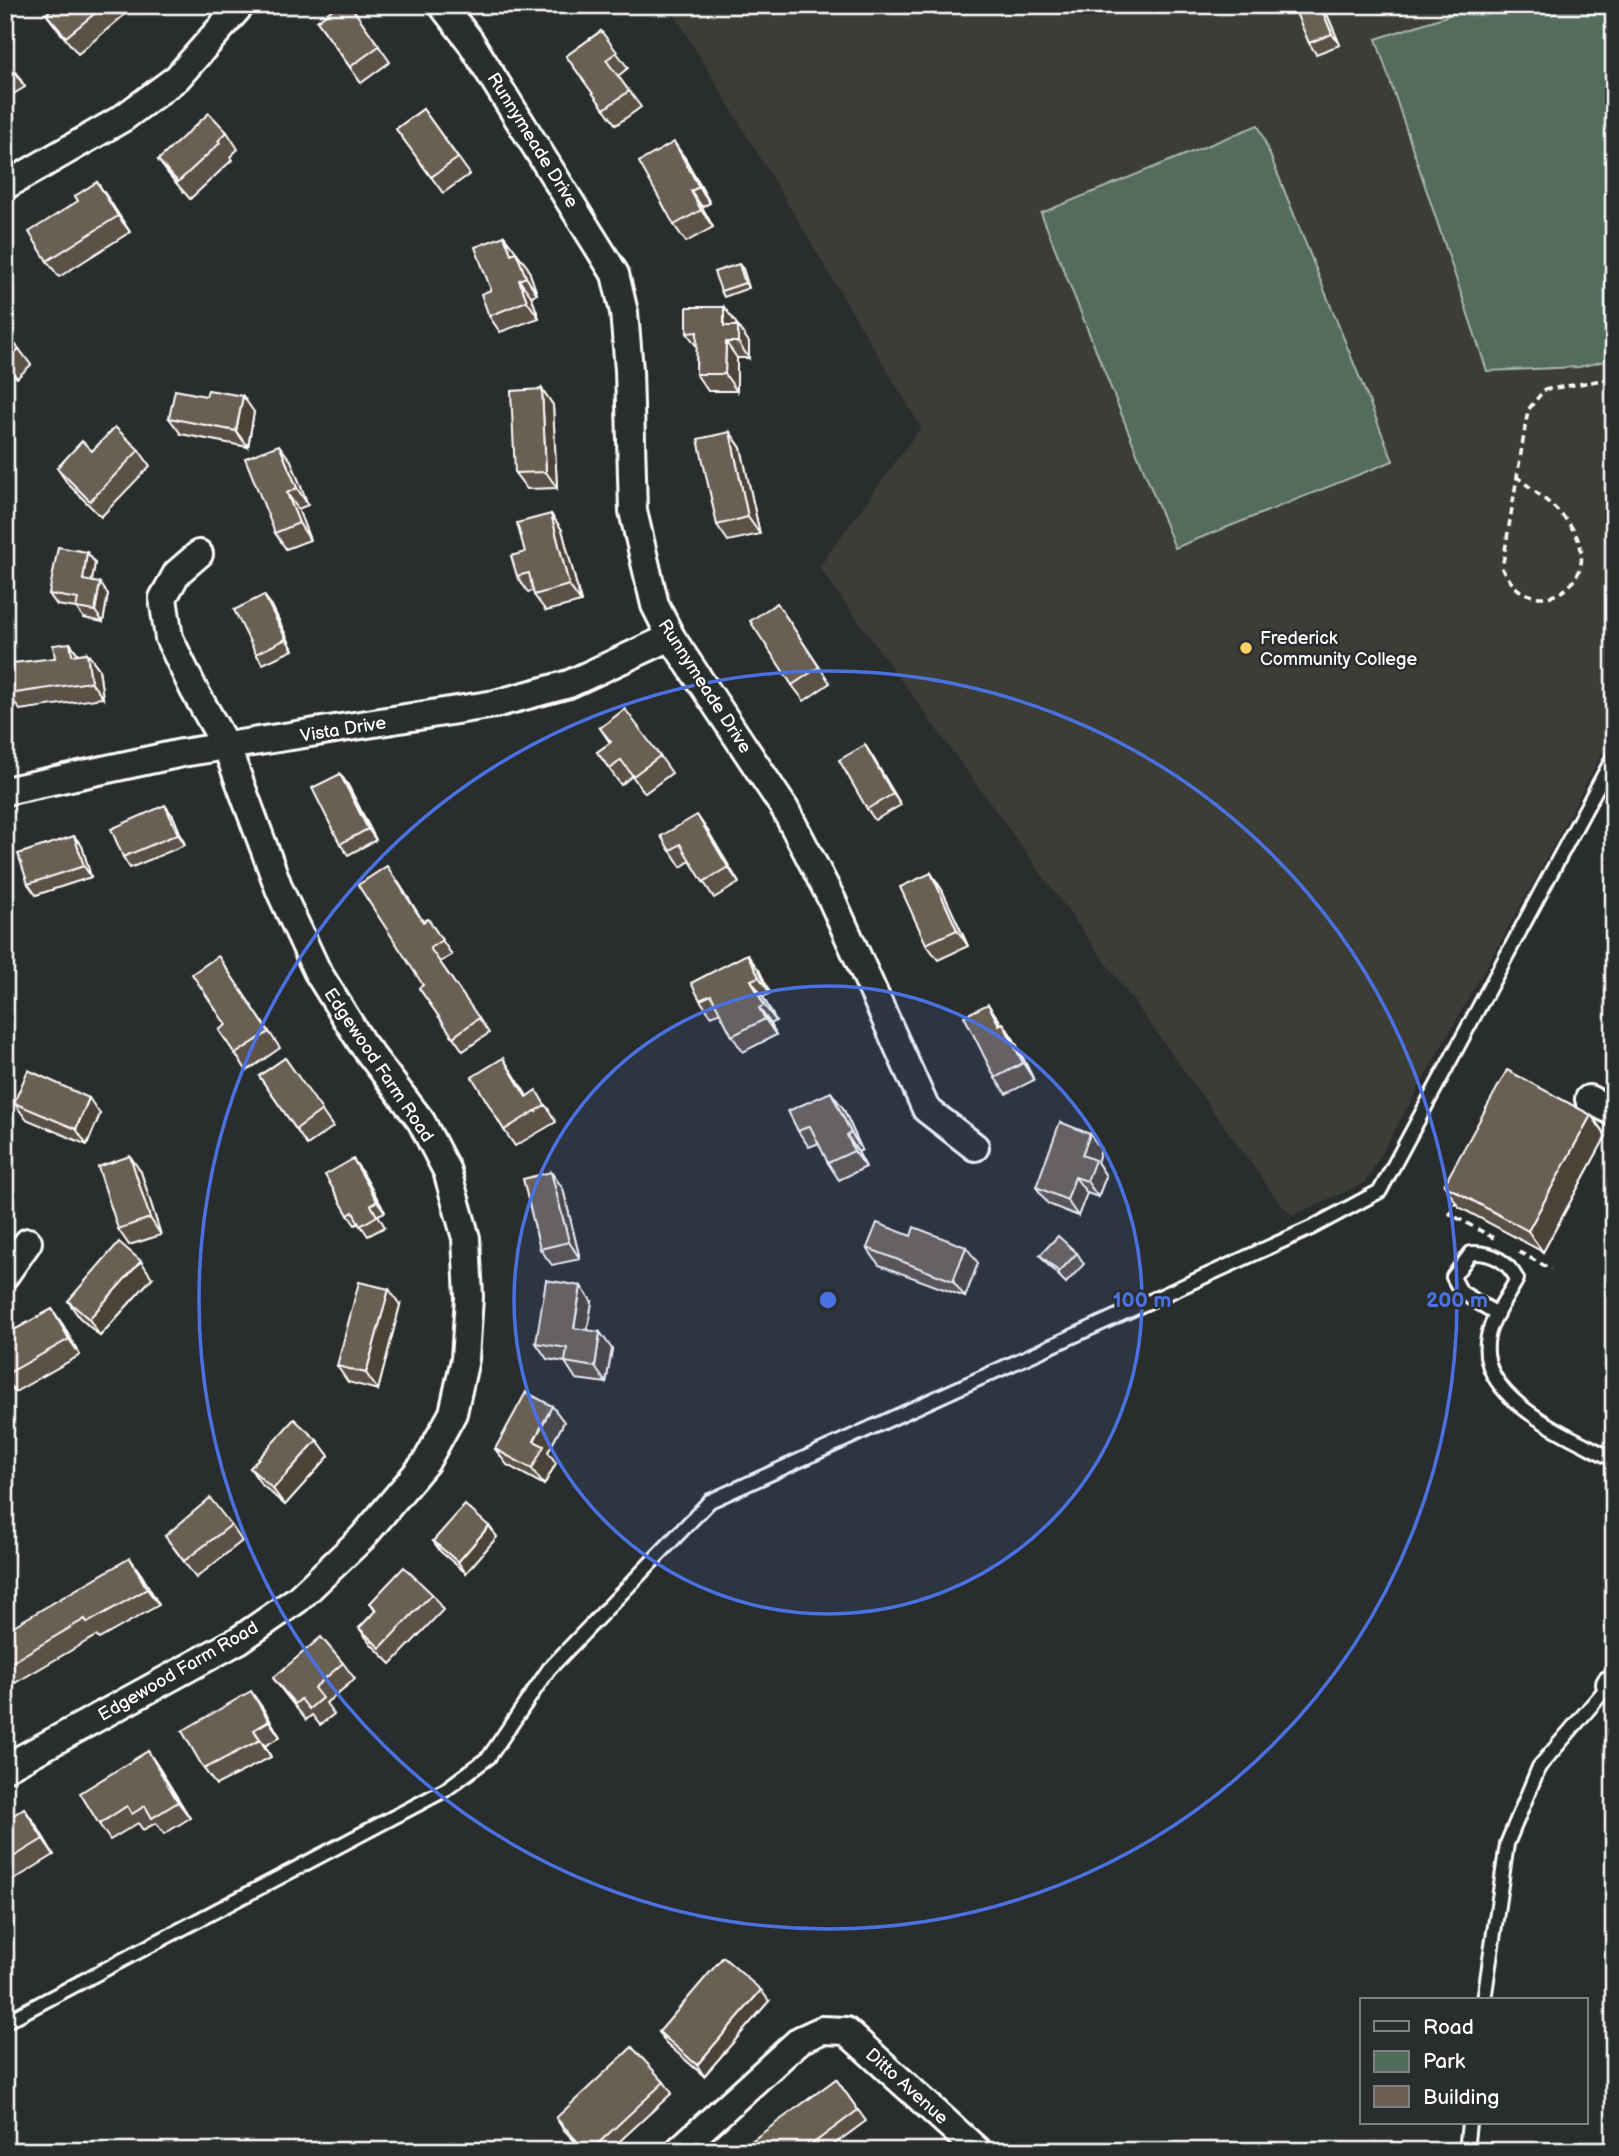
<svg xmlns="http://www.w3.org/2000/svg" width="1619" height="2156" viewBox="0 0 1619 2156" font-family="'Balsamiq Sans',sans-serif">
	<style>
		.built { fill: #3e3c39 }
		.green { fill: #526c5b; stroke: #a8b6ad; stroke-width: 2 }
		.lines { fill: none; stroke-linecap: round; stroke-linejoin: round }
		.lane-casing { stroke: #fff; stroke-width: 18 }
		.street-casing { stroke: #fff; stroke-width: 32 }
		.path { stroke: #fff; stroke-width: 3.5; stroke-dasharray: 7 5; stroke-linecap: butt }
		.lane { stroke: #2a2d2e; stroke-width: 12 }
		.street { stroke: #2a2d2e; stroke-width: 26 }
		.wall { fill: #5c5147; stroke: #fff; stroke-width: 2 }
		.shaded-wall { fill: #4b4239; stroke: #fff; stroke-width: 2 }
		.building { fill: #6b5e52; stroke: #fff; stroke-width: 2 }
		.ring { fill: none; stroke: #4a71e0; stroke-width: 3.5 }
		.poi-dot { fill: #ffd166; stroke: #2a2d2e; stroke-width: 2.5 }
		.labels { text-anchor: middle; stroke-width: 5; stroke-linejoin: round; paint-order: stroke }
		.street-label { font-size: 18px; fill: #fff; stroke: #2a2d2e }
		.poi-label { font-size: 18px; fill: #fff; stroke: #2a2d2e; text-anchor: start }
		.centre { fill: #4a71e0; stroke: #2a2d2e; stroke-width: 3.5 }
		.ring-label { font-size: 21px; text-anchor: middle; font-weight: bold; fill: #4a71e0; stroke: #2a2d2e; stroke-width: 5; stroke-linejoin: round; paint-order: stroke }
	</style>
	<rect width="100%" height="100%" fill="#2a2d2e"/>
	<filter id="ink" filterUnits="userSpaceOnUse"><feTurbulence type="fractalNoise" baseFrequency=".0143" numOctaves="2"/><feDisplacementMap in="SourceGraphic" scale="14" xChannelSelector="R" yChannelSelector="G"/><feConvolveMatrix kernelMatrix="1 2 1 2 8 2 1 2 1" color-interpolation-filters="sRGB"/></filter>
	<g filter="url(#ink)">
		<path class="built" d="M669 5H1614V730L1541 869 1365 1183 1293 1215 1282 1206 819 567 921 427Z"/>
		<g class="green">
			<path d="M1480 5H1614V359L1579 367 1487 371 1376 39Z"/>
			<path d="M1258 125 1393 461 1175 548 1041 213Z"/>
		</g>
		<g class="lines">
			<defs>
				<g id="lane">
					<path d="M1497 1314 1461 1292 1453 1277 1471 1253C1493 1252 1507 1261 1517 1279 1509 1294 1497 1310 1491 1326 1464 1396 1568 1434 1614 1460"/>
					<path d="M1484 2000 1507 1844 1539 1767 1610 1684 1614 1670"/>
					<path d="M5 2022 445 1790 489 1757 549 1669 710 1501 1311 1228 1380 1191 1614 756"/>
					<path d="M1466 2151 1469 2123"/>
				</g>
				<g id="street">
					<path d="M442 5 470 41 615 274 624 312 629 370 633 511 655 605 671 637 785 809 832 900 926 1109 975 1147"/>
					<path d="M5 186 123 118 177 78 241 5"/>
					<path d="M5 791 182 753 495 704 569 684 671 637"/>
					<path d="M1589 1099 1614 1112"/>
					<path d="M5 1275 28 1242"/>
					<path d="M1610 1684 1614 1687"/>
					<path d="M5 1768 239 1640 298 1599 362 1538 426 1462 453 1413 465 1359 469 1297 466 1238 447 1171 421 1121 361 1042 317 971 280 891 227 748 194 690 169 638 163 598 177 573 199 554"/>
					<path d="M678 2151 800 2040 822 2030 846 2031 978 2151"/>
				</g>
			</defs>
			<use href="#lane" class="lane-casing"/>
			<use href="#street" class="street-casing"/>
			<g class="path">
				<path d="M1516 476C1537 494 1570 515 1579 542 1592 579 1553 612 1519 590 1513 586 1507 576 1502 569L1528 410 1544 390 1614 378"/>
				<path d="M1458 1199 1450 1214 1494 1238"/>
				<path d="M1519 1252 1551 1269"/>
			</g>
			<use href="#lane" class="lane"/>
			<use href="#street" class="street"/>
		</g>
		<g class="wall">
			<path d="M57 5H136L78 54 58 30 46 14Z"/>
			<path d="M350 5 390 62 361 83 317 21Z"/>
			<path d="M532 5H551L538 14Z"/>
			<path d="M1295 5H1323L1340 45 1316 54 1309 43Z"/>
			<path d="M601 31 628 68 618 76 641 107 616 125 566 56Z"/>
			<path d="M5 55 25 87 5 99Z"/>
			<path d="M423 109 470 174 443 193 396 129Z"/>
			<path d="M227 132 238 149 230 157 232 160 190 199 170 176 158 160Z"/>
			<path d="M685 158 710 203 702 207 713 227 686 242 674 225Z"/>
			<path d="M97 182 130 232 59 277 47 261Z"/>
			<path d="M504 236 528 268 537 294 531 296 539 318 500 332 489 316 491 290Z"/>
			<path d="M743 269 749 288 724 297 721 291Z"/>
			<path d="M724 307 736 323V326L749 342V358H737V391H708L696 374 697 347 687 333Z"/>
			<path d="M5 333 19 349 31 365 17 378 5 365Z"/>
			<path d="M542 389 553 405 557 488 527 489 515 473Z"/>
			<path d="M254 412 248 447 181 434 169 418Z"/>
			<path d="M730 432 741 448 760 534 728 541 717 525Z"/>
			<path d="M139 450 150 466 101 517 68 484 57 468 92 451Z"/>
			<path d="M291 461 308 505 298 509 310 540 286 549 275 533Z"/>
			<path d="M551 514 562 530 581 602 546 611 534 595V591L528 592 517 576 525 552Z"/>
			<path d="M87 552 95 563 92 581 108 594 103 622 84 618 76 608 57 605 49 594Z"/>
			<path d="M777 603 830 683 804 701 792 685Z"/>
			<path d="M272 606 293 650 263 664 256 654Z"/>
			<path d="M70 643 78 654 87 653 99 669 103 698 20 710 8 694 55 658Z"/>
			<path d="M600 728 660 756 672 773 645 793 632 776 621 785 597 752 610 743Z"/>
			<path d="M865 745 872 756 901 805 875 820 867 809Z"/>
			<path d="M340 774 348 785 376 840 348 855 340 844Z"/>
			<path d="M173 816 185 845 130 868 123 857Z"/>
			<path d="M708 831 739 883 714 898 690 861 681 867 661 836Z"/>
			<path d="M74 836 82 846 91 877 36 895 28 884Z"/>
			<path d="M931 873 942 890 968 946 938 960 926 944Z"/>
			<path d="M397 880 423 921 428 919 452 955 440 962 489 1033 463 1051 419 988 423 985Z"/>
			<path d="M218 956 280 1048 247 1071 219 1030 226 1025Z"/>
			<path d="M759 970 770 993 763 997 776 1021 771 1024 776 1035 743 1052 732 1036 720 1012 711 1016 700 1000Z"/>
			<path d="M999 1020 1001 1024 1003 1023 1014 1040 1034 1080 1006 1094 995 1078Z"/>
			<path d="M285 1058 333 1127 307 1145 259 1076Z"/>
			<path d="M514 1075 527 1096 547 1107 556 1122 515 1146 504 1130Z"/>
			<path d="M14 1103 100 1114 87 1145 26 1119Z"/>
			<path d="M843 1108 862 1150 858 1152 866 1167 839 1180 828 1163 819 1143 809 1147 798 1131Z"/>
			<path d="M1591 1115 1606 1136 1543 1252 1459 1207 1444 1185Z"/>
			<path d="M1090 1134 1101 1150 1097 1162 1106 1176 1098 1197 1087 1193 1078 1216 1048 1204 1036 1187Z"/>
			<path d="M361 1170 385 1212 378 1215 385 1227 368 1236 359 1223 355 1225 348 1215Z"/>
			<path d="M141 1172 161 1235 129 1245 118 1229Z"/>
			<path d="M551 1172 563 1189 580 1259 552 1265 540 1249Z"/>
			<path d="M911 1236 978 1263 965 1297 879 1265 867 1248Z"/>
			<path d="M1077 1253 1084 1264 1066 1283 1048 1265 1040 1255Z"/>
			<path d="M152 1278 100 1336 79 1317 68 1301Z"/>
			<path d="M592 1302 587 1330 612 1349 606 1383 576 1379 565 1362 547 1359 536 1343Z"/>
			<path d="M400 1305 378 1390 348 1382 337 1366Z"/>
			<path d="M52 1309 63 1325 80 1355 15 1392 5 1378V1335Z"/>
			<path d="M552 1406 564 1422 548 1452 556 1463 544 1485 507 1465 495 1449Z"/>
			<path d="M317 1440 329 1456 285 1505 261 1484 250 1468Z"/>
			<path d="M231 1525 242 1541 196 1578 165 1536Z"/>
			<path d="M489 1526 497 1537 466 1573 441 1552 433 1541Z"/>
			<path d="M141 1574 159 1605 99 1639 96 1636 15 1683 5 1669V1631Z"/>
			<path d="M432 1594 443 1610 391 1664 371 1644 359 1628 375 1611 370 1603Z"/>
			<path d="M343 1663 355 1679 326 1703 334 1714 320 1725 312 1715 306 1720 285 1694 273 1678Z"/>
			<path d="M262 1707 280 1737 265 1746 271 1757 216 1785 204 1769Z"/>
			<path d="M148 1751 159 1768 190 1818 164 1834 156 1823 143 1830 138 1823 110 1840 99 1824Z"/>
			<path d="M5 1821 36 1825 54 1855 5 1885Z"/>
			<path d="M769 2001 704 2076 666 2043 659 2032Z"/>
			<path d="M836 2079 866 2121 825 2151H750Z"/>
			<path d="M664 2082 672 2093 609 2151H584L563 2129 556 2118Z"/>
		</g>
		<g class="shaded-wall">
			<path d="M1320 5H1323L1324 7 1340 45 1332 34Z"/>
			<path d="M5 55 25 87 14 71Z"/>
			<path d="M674 142 685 158 710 203 699 187Z"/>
			<path d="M97 182 108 198 130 232 118 216Z"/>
			<path d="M691 191 702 207 713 227 701 210Z"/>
			<path d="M504 236 516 252 511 254Z"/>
			<path d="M516 252 528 268 537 294 526 277Z"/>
			<path d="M739 264 743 269 749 288 745 283Z"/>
			<path d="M519 280 531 296 539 318 527 301Z"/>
			<path d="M724 307 736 323V342L724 326Z"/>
			<path d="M738 326 749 342V358L738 342Z"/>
			<path d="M726 342 737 358V391L725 374Z"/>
			<path d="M542 389 553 405 557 488 546 472Z"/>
			<path d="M243 396 254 412 248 447 236 431Z"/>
			<path d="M730 432 741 448 760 534 748 517Z"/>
			<path d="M279 445 291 461 308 505 297 488Z"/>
			<path d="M287 493 298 509 310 540 299 523Z"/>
			<path d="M551 514 562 530 581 602 569 585Z"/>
			<path d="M87 552 95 563 90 591 83 580Z"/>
			<path d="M100 583 108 594 103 622 95 611Z"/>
			<path d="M264 595 272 606 293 650 286 639Z"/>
			<path d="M70 643 81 659 72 655Z"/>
			<path d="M87 653 99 669 103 698 91 682Z"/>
			<path d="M865 745 872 756 901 805 893 794Z"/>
			<path d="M340 774 348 785 376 840 368 829Z"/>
			<path d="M165 805 173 816 185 845 178 834Z"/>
			<path d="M697 815 708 831 739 883 728 867Z"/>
			<path d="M74 836 82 846 91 877 84 866Z"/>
			<path d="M931 873 942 890 968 946 957 930Z"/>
			<path d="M747 954 759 970 770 993 759 977Z"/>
			<path d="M751 980 763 997 776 1021 764 1005Z"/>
			<path d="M988 1004 999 1020 1010 1042 999 1025Z"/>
			<path d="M759 1008 771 1024 776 1035 765 1019Z"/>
			<path d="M1003 1023 1014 1040 1034 1080 1023 1063Z"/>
			<path d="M503 1058 514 1075 537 1113 526 1097Z"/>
			<path d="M831 1092 843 1108 862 1150 851 1133Z"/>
			<path d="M89 1098 100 1114 87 1145 76 1129Z"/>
			<path d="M1591 1115 1606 1136 1543 1252 1528 1231Z"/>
			<path d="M1090 1134 1101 1150 1097 1162 1106 1176 1098 1197 1087 1181 1082 1155Z"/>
			<path d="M847 1135 858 1152 866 1167 854 1151Z"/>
			<path d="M130 1156 141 1172 161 1235 150 1218Z"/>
			<path d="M353 1159 361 1170 385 1212 377 1201Z"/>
			<path d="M551 1172 563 1189 580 1259 569 1242Z"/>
			<path d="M1075 1177 1087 1193 1078 1216 1067 1200Z"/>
			<path d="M966 1247 978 1263 965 1297 953 1281Z"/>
			<path d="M141 1261 152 1278 100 1336 89 1319Z"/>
			<path d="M581 1286 592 1302 585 1344 574 1328Z"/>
			<path d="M389 1289 400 1305 378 1390 366 1373Z"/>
			<path d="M52 1309 63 1325 80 1355 69 1339Z"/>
			<path d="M600 1332 612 1349 606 1383 595 1367Z"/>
			<path d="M552 1406 564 1422 548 1452 556 1463 544 1485 532 1469 534 1441Z"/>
			<path d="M317 1440 329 1456 285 1505 273 1489Z"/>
			<path d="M489 1526 497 1537 466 1573 458 1562Z"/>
			<path d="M130 1558 141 1574 159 1605 147 1589Z"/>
			<path d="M251 1691 262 1707 280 1737 269 1721Z"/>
			<path d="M254 1730 265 1746 271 1757 260 1740Z"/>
			<path d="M148 1751 159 1768 190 1818 178 1802Z"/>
			<path d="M24 1808 36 1825 54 1855 43 1839Z"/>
			<path d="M761 1990 769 2001 704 2076 697 2065Z"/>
		</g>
		<g class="building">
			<path d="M57 5H105L66 37 46 14Z"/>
			<path d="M338 5H350L379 46 350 67 317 21Z"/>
			<path d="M1295 5H1320L1332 34 1309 43 1293 6Z"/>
			<path d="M601 31 617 52 606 60 629 91 604 109 566 56Z"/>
			<path d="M5 56 14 71 5 76Z"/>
			<path d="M423 109 458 158 431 177 396 129Z"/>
			<path d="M209 113 227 132 218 141 220 143 178 182 158 160Z"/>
			<path d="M674 142 699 187 691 191 701 210 674 225 639 162Z"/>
			<path d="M97 182 118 216 47 261 29 232 78 201 75 196Z"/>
			<path d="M504 236 511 254 516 252 526 277 519 280 527 301 489 316 481 294 491 290 475 247Z"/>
			<path d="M739 264 745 283 721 291 714 272Z"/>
			<path d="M687 307H724V326H738V342H726L725 374H696L697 332 687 333Z"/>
			<path d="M5 333 19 349 5 361Z"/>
			<path d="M542 389 546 472 515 473 511 391Z"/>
			<path d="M175 390 206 396 208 390 243 396 236 431 169 418Z"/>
			<path d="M115 427 139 450 90 501 57 468 82 441 92 451Z"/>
			<path d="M730 432 748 517 717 525 698 439Z"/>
			<path d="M279 445 297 488 287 493 299 523 275 533 245 458Z"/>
			<path d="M551 514 569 585 534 595 529 573 517 576 511 556 525 552 517 523Z"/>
			<path d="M58 547 87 552 83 580 100 583 95 611 76 608 78 599 49 594Z"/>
			<path d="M264 595 286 639 256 654 234 610Z"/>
			<path d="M777 603 819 667 792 685 750 621Z"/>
			<path d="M70 643 72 655 87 653 91 682 8 694 5 664 55 658 53 645Z"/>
			<path d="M625 709 660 756 633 776 621 760 610 769 597 752 611 742 600 728Z"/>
			<path d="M865 745 893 794 867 809 839 760Z"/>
			<path d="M340 774 368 829 340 844 312 788Z"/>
			<path d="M165 805 178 834 123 857 111 829Z"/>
			<path d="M697 815 728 867 703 882 680 844 670 851 661 836Z"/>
			<path d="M74 836 84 866 28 884 18 854Z"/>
			<path d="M387 866 423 922 428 919 442 940 430 948 479 1018 453 1037 419 988 423 985 358 885Z"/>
			<path d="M931 873 957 930 926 944 900 887Z"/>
			<path d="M747 954 759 977 751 980 764 1005 759 1008 765 1019 732 1036 711 995 700 1000 691 983Z"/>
			<path d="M218 956 269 1032 235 1054 219 1030 226 1025 192 974Z"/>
			<path d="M988 1004 999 1025 1003 1023 1023 1063 995 1078 964 1016Z"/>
			<path d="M285 1058 322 1110 296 1129 259 1076Z"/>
			<path d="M503 1058 526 1097 536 1090 545 1105 504 1130 472 1077Z"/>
			<path d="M28 1070 89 1098 76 1129 14 1103Z"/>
			<path d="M1507 1070 1591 1115 1528 1231 1444 1185Z"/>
			<path d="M831 1092 851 1133 847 1135 854 1151 828 1163 810 1126 798 1131 788 1111Z"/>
			<path d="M1060 1122 1090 1134 1082 1155 1095 1160 1087 1181 1075 1177 1067 1200 1036 1187Z"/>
			<path d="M130 1156 150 1218 118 1229 98 1167Z"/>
			<path d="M353 1159 377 1201 371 1205 377 1216 360 1226 353 1212 348 1215 325 1175Z"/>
			<path d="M551 1172 569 1242 540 1249 523 1179Z"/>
			<path d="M877 1223 911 1236 914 1227 966 1247 953 1281 867 1248Z"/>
			<path d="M1058 1236 1077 1253 1059 1272 1040 1255Z"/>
			<path d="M119 1242 141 1261 89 1319 68 1301Z"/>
			<path d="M546 1280 581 1286 574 1328 600 1332 595 1367 565 1362 567 1348 536 1343Z"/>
			<path d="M359 1282 389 1289 366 1373 337 1366Z"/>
			<path d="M52 1309 69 1339 5 1375V1335Z"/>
			<path d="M526 1392 552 1406 534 1441 544 1446 532 1469 495 1449Z"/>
			<path d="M294 1419 317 1440 273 1489 250 1468Z"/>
			<path d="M210 1498 231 1525 184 1561 165 1536Z"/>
			<path d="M465 1505 489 1526 458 1562 433 1541Z"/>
			<path d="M130 1558 147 1589 87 1623 85 1619 5 1666V1631Z"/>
			<path d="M404 1567 432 1594 380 1648 359 1628 377 1610 370 1603Z"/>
			<path d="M321 1637 343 1663 314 1688 322 1698 309 1709 301 1699 295 1704 273 1678Z"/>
			<path d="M251 1691 269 1721 254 1730 260 1740 204 1769 182 1731Z"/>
			<path d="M148 1751 178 1802 152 1818 145 1806 132 1814 127 1806 99 1824 80 1793Z"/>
			<path d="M24 1808 43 1839 5 1862V1821Z"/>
			<path d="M723 1957 761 1990 697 2065 659 2032Z"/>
			<path d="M632 2047 664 2082 590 2151H586L556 2118Z"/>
			<path d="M836 2079 858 2110 803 2151H750L746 2145Z"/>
		</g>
	</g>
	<circle cx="828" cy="1300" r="314" fill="#4a71e0" fill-opacity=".12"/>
	<g class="ring">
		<circle cx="828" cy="1300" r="314"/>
		<circle cx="828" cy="1300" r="629"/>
	</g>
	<circle class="poi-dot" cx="1246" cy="648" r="7"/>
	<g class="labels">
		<g class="street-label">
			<text transform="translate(533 140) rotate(58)" y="6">Runnymeade Drive</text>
			<text transform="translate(705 686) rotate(57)" y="6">Runnymeade Drive</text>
			<text transform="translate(343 729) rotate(-9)" y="6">Vista Drive</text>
			<text transform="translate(379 1065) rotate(56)" y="6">Edgewood Farm Road</text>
			<text transform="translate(178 1671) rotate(-30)" y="6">Edgewood Farm Road</text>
			<text transform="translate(907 2086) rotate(42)" y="6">Ditto Avenue</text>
		</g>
		<g class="poi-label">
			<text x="1260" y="644">Frederick<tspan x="1260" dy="21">Community College</tspan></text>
		</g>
	</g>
	<circle cx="828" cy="1300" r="10" class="centre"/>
	<g class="ring-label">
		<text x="1142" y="1307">100 m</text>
		<text x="1457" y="1307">200 m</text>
	</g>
	<rect width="1619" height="2156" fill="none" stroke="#2a2d2e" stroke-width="28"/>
	<rect x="14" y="14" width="1591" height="2128" fill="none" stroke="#fff" stroke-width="2.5" filter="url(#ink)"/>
	<rect x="1360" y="1998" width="228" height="126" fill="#2a2d2e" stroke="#7f8182" stroke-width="2"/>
	<rect x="1374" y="2021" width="35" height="10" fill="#2a2d2e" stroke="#7f8182" stroke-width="2"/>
	<text x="1423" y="2034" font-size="21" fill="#ffffff">Road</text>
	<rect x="1374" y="2051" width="35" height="21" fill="#526c5b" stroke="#7f8182" stroke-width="2"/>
	<text x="1423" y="2068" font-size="21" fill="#ffffff">Park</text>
	<rect x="1374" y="2086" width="35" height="21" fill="#6b5e52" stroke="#7f8182" stroke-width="2"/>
	<text x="1423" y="2104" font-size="21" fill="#ffffff">Building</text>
</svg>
